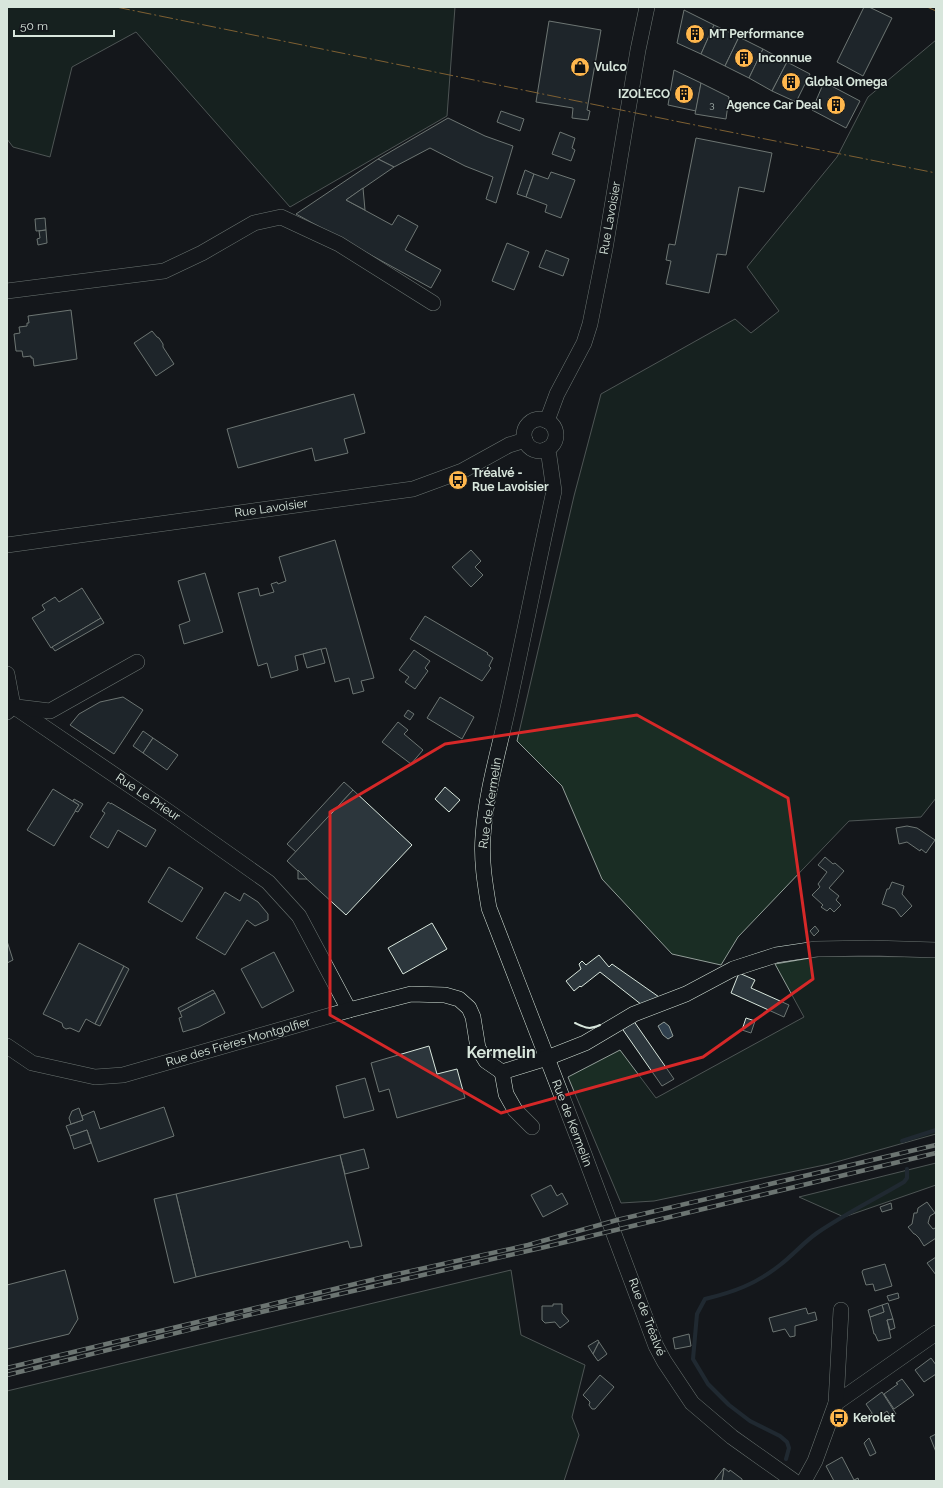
<svg xmlns="http://www.w3.org/2000/svg" width="943" height="1488" viewBox="0 0 943 1488" font-family="Raleway,sans-serif">
	<style>
		.green { fill: #1a2d24; stroke: #939e99 }
		.water { fill: #2f3f4d; stroke: #939e99 }
		.lines { fill: none; stroke-linecap: round; stroke-linejoin: round }
		.stream { stroke: #2f3f4d; stroke-width: 4 }
		.building { fill: #2c363c; stroke: #d8e6dc }
		.minor-casing { stroke: #d8e6dc; stroke-width: 16 }
		.minor { stroke: #14181c; stroke-width: 15 }
		.rail-casing { stroke: #d8e6dc; stroke-width: 4.5 }
		.rail { stroke: #14181c; stroke-width: 3; stroke-dasharray: 9; stroke-linecap: butt }
		.wall { stroke: #d8e6dc; stroke-width: 2 }
		.power { stroke: #ffb74d; stroke-width: 1; stroke-dasharray: 14 3 2 3; stroke-linecap: butt }
		.marked { fill: none; stroke: #d62828; stroke-width: 3; stroke-linejoin: round }
		.labels { text-anchor: middle; stroke-width: 3; stroke-linejoin: round; paint-order: stroke }
		.number-label { font-size: 10px; fill: #adbab4 }
		.poi-label { font-size: 12px; font-weight: bold; fill: #d8e6dc; stroke: #14181c; text-anchor: start }
		.street-label { font-size: 12px; fill: #d8e6dc; stroke: #14181c }
		.district-label { font-size: 16px; font-weight: bold; fill: #d8e6dc; stroke: #14181c }
	</style>
	<rect width="100%" height="100%" fill="#14181c"/>
	<g class="green">
		<path d="M7 7H455L447 116 290 207 136 32 72 67 50 157 13 147 7 139Z"/>
		<path d="M936 40V798L921 817 849 821 738 937 721 965 672 954 602 879 562 786 517 741 574 496 601 394 735 319 751 333 779 311 747 267 837 157 868 97Z"/>
		<path d="M822 956 936 957V1134L829 1164 654 1201 621 1203 568 1077 620 1050 656 1098 804 1017 775 964Z"/>
		<path d="M936 1163V1185L844 1217 799 1197Z"/>
		<path d="M511 1270 521 1335 585 1365 572 1417 579 1435 564 1481H7V1391Z"/>
	</g>
	<path class="water" d="M664 1022 669 1026 673 1036 668 1039 663 1035 658 1026Z"/>
	<g class="lines">
		<g class="stream">
			<path d="M902 1141 936 1130"/>
			<path d="M786 1459 789 1448 787 1442 780 1436 750 1421 729 1405 708 1384 693 1359 697 1314 705 1299C734 1292 756 1284 780 1265 793 1255 804 1242 817 1233 845 1214 875 1199 904 1182L907 1178V1169"/>
		</g>
	</g>
	<g class="building">
		<path d="M864 7H869L892 18 863 76 837 62Z"/>
		<path d="M684 10 714 25 701 54 677 43Z"/>
		<path d="M549 21 601 30 587 110 590 111 588 120 572 118 573 108 536 102Z"/>
		<path d="M714 25 739 37 725 66 701 54Z"/>
		<path d="M739 37 763 49 749 78 725 66Z"/>
		<path d="M763 49 787 62 772 91 749 78Z"/>
		<path d="M787 62 810 74 796 102 772 91Z"/>
		<path d="M674 70 701 83 696 111 668 105Z"/>
		<path d="M824 82 860 101 846 128 812 110Z"/>
		<path d="M701 83 729 97 726 119 695 114Z"/>
		<path d="M501 111 524 119 520 131 497 122Z"/>
		<path d="M448 118 485 136 513 146 496 203 486 199 493 177 465 166 430 148 394 167 378 159Z"/>
		<path d="M560 132 575 138 572 148 575 150 571 161 552 154Z"/>
		<path d="M696 138 772 153 764 192 739 187 726 255 717 254 709 293 666 284 671 261 666 260 669 244 675 245Z"/>
		<path d="M378 159 394 167 346 200 392 225 398 215 418 226 405 250 441 270 431 288 296 214Z"/>
		<path d="M525 170 534 174 526 197 517 194Z"/>
		<path d="M551 172 575 180 561 218 545 212 547 205 526 197 534 174 548 179Z"/>
		<path d="M363 188 365 210 346 200Z"/>
		<path d="M45 218 46 230 36 231 35 219Z"/>
		<path d="M46 230 47 243 38 245 37 239 40 238 39 231Z"/>
		<path d="M507 243 529 252 514 290 492 281Z"/>
		<path d="M546 250 569 259 563 276 539 267Z"/>
		<path d="M71 310 77 359 34 366 33 358H31V356L23 357 22 351H16L14 334 20 333 19 327 27 326V323H29L28 316Z"/>
		<path d="M152 331 157 337 159 338 163 344V347L174 364 156 376 134 343Z"/>
		<path d="M354 394 365 433 344 439 348 453 315 461 312 448 238 468 227 429Z"/>
		<path d="M335 540 374 678 361 681 364 691 353 694 349 678 335 682 326 648 295 656 298 670 271 678 267 663 258 666 238 593 258 588 260 596 274 592 271 584 277 582 278 584 286 581 279 557Z"/>
		<path d="M471 550 481 561 475 567 483 575 471 587 452 567Z"/>
		<path d="M205 573 223 632 184 644 179 625 190 621 178 581Z"/>
		<path d="M82 588 101 618 51 648 32 618 45 610 42 605 55 597 59 602Z"/>
		<path d="M425 616 488 653 487 654 493 658 489 666 491 668 482 681 410 639Z"/>
		<path d="M101 618 104 623 55 651 52 647Z"/>
		<path d="M321 649 325 663 307 668 303 654Z"/>
		<path d="M414 650 430 661 425 668 428 671 415 689 405 682 409 677 399 670Z"/>
		<path d="M123 697 143 710 114 754 70 725 79 714 100 702Z"/>
		<path d="M440 697 474 717 462 739 427 718Z"/>
		<path d="M408 710 414 714 410 720 404 716Z"/>
		<path d="M398 722 408 730 404 734 423 750 411 764 382 742Z"/>
		<path d="M143 731 153 738 143 753 133 746Z"/>
		<path d="M153 738 178 755 167 770 143 753Z"/>
		<path d="M344 782 353 790 296 852 287 844Z"/>
		<path d="M445 787 460 800 449 812 435 799Z"/>
		<path d="M53 789 79 805 54 846 27 830Z"/>
		<path d="M353 790 412 845 346 915 287 861Z"/>
		<path d="M74 799 83 804 78 812 75 811 79 805 73 801Z"/>
		<path d="M108 802 111 804V803L156 830 146 847 118 830 108 848 90 837 105 813 102 811Z"/>
		<path d="M907 826 917 828 935 840 926 853 921 849 920 851 907 842 899 844 896 828Z"/>
		<path d="M825 857 833 864 835 863 844 871 829 888 839 896 836 900 841 905 834 912 830 908 827 911 821 907 823 905 812 895 820 887 818 884 827 872 818 865Z"/>
		<path d="M169 867 203 888 182 922 148 902Z"/>
		<path d="M298 870 307 879H298Z"/>
		<path d="M892 882 904 886 902 894 912 906 901 917 895 909 882 904 887 889H889Z"/>
		<path d="M225 892 240 901 244 893 258 902 268 914V920L255 926 247 920 225 955 196 938Z"/>
		<path d="M432 923 447 949 403 974 388 948Z"/>
		<path d="M815 926 819 931 814 936 810 931Z"/>
		<path d="M7 941 13 960 7 963Z"/>
		<path d="M79 943 124 966 95 1024 86 1019 79 1032 70 1028 66 1029 63 1027 62 1023 43 1014Z"/>
		<path d="M274 952 294 991 262 1008 241 969Z"/>
		<path d="M599 955 609 967 612 964 659 997 642 1005 600 972 581 987 580 986 574 991 566 981 581 969 579 964 582 961 586 965Z"/>
		<path d="M124 966 129 969 100 1026 95 1024Z"/>
		<path d="M739 973 755 980 751 988 789 1005 784 1017 731 993Z"/>
		<path d="M213 990 215 993 180 1012 178 1008Z"/>
		<path d="M215 993 225 1013 199 1027 183 1032 179 1018 182 1017 180 1012Z"/>
		<path d="M746 1018 755 1021 751 1033 742 1030Z"/>
		<path d="M633 1020 674 1079 662 1086 621 1027Z"/>
		<path d="M429 1046 437 1074 457 1069 465 1098 397 1118 389 1089 379 1092 371 1063Z"/>
		<path d="M365 1078 374 1110 344 1118 336 1086Z"/>
		<path d="M164 1107 174 1136 98 1162 87 1130 70 1136 66 1126 83 1120 82 1116 94 1111 100 1129Z"/>
		<path d="M79 1108 83 1120 71 1124 69 1118 72 1111Z"/>
		<path d="M87 1130 91 1143 74 1149 70 1136Z"/>
		<path d="M364 1149 369 1168 345 1174 340 1155Z"/>
		<path d="M340 1155 362 1246 350 1248 348 1241 196 1277 176 1194Z"/>
		<path d="M551 1185 557 1196 562 1193 568 1204 543 1217 531 1195Z"/>
		<path d="M176 1194 196 1277 174 1283 154 1199Z"/>
		<path d="M927 1202 935 1213 930 1216 928 1223 933 1229 935 1228 936 1229V1238L924 1246 919 1238 915 1234H914L908 1227 912 1224 914 1213H917L918 1208Z"/>
		<path d="M891 1203 892 1209 882 1212 880 1207Z"/>
		<path d="M936 1257V1275L927 1263Z"/>
		<path d="M885 1264 892 1286 875 1291 873 1284 866 1285 862 1272 863 1270Z"/>
		<path d="M65 1270 78 1319 69 1334 7 1349V1285Z"/>
		<path d="M898 1293 899 1298 889 1301 887 1296Z"/>
		<path d="M888 1303 893 1319 887 1320 891 1338 878 1341 875 1334H874L870 1317 884 1312 882 1305Z"/>
		<path d="M553 1304H562V1313L569 1321 560 1328 555 1322 545 1323 542 1320V1306H553Z"/>
		<path d="M882 1305 884 1312 870 1317 868 1310Z"/>
		<path d="M806 1308 808 1314 815 1312 817 1320 795 1326V1336L790 1337 785 1329 773 1332 769 1318Z"/>
		<path d="M893 1319 895 1328 890 1330 887 1320Z"/>
		<path d="M689 1334 691 1346 675 1349 673 1338Z"/>
		<path d="M598 1340 599 1342 593 1354 588 1346Z"/>
		<path d="M599 1342 607 1354 598 1361 593 1354Z"/>
		<path d="M931 1358 936 1365V1374L924 1382 915 1370Z"/>
		<path d="M600 1375 614 1387 595 1409H592L589 1405 590 1402 583 1395Z"/>
		<path d="M902 1379 914 1395 894 1409 884 1394 898 1384 896 1383Z"/>
		<path d="M882 1392 896 1414 893 1416H890L887 1411 876 1419 866 1404Z"/>
		<path d="M872 1413 876 1419 873 1421 869 1415Z"/>
		<path d="M936 1434V1452L930 1437Z"/>
		<path d="M869 1438 876 1453 870 1456 864 1443Z"/>
		<path d="M842 1457 854 1480 858 1478 859 1481H834L826 1466Z"/>
		<path d="M724 1468 729 1472 730 1470 742 1479V1481H722Z"/>
		<path d="M724 1468 722 1481H714Z"/>
	</g>
	<g class="lines">
		<defs>
			<g id="minor">
				<path d="M7 291 164 271 202 253 254 223 281 217 339 244 433 303"/>
				<circle cx="540" cy="435" r="16"/>
				<path d="M547 421 557 394 584 343 590 324 605 249 638 50 647 7"/>
				<path d="M547 449 549 456 554 491C538 563 524 636 508 708 499 750 486 792 483 836 481 860 485 884 489 908L578 1138 656 1346 664 1361 692 1403 732 1437 794 1481"/>
				<path d="M7 545 413 489 462 471 509 445 525 440"/>
				<path d="M7 674 13 706 7 712"/>
				<path d="M13 706 169 812 268 882 299 916 349 1010"/>
				<path d="M17 707 50 711 137 662"/>
				<path d="M7 1046 32 1063 95 1077 123 1075 349 1010 411 994 445 995 459 999 469 1008 473 1017 478 1048 486 1061 502 1072 547 1058 585 1043 634 1014 686 994 733 969 776 955 816 949 872 948 936 950"/>
				<path d="M502 1072 506 1094 515 1110 532 1127"/>
				<path d="M836 1403 936 1333"/>
				<path d="M804 1481 815 1461 836 1403 841 1310"/>
			</g>
		</defs>
		<use href="#minor" class="minor-casing"/>
		<use href="#minor" class="minor"/>
		<defs>
			<g id="rail">
				<path d="M7 1368 384 1277 528 1245 617 1220 936 1145"/>
				<path d="M7 1375 257 1313 545 1247 936 1153"/>
			</g>
		</defs>
		<use href="#rail" class="rail-casing"/>
		<use href="#rail" class="rail"/>
		<path class="wall" d="M575 1023C586 1028 589 1030 600 1025"/>
		<g class="power">
			<path d="M116 7 680 122 936 173"/>
			<path d="M927 7 936 11"/>
		</g>
	</g>
	<path d="M0 0H943V1488H0ZM637 715 788 798 813 979 703 1057 501 1113 330 1015V812L445 744Z" fill="#14181c" fill-opacity=".55" fill-rule="evenodd"/>
	<path class="marked" d="M637 715 788 798 813 979 703 1057 501 1113 330 1015V812L445 744Z"/>
	<defs>
		<symbol id="building-disc" viewBox="-11 -11 22 22"><circle r="9.5" fill="#ffb74d" stroke="#14181c"/><path d="M-4-6H4V6H1V3H-1V6H-4ZM-2.5-4.3h1.7v1.8h-1.7ZM.8-4.3h1.7v1.8H.8ZM-2.5-1h1.7V.8h-1.7ZM.8-1h1.7V.8H.8Z" fill="#111"/></symbol>
		<symbol id="shop-disc" viewBox="-11 -11 22 22"><circle r="9.5" fill="#ffb74d" stroke="#14181c"/><path d="M-5-2.5h2.3a2.7 3.5 0 0 1 5.4 0H5L5.5 6h-11ZM-1.5-2.5h3a1.5 2.3 0 0 0-3 0Z" fill="#111"/></symbol>
		<symbol id="bus-disc" viewBox="-11 -11 22 22"><circle r="9.5" fill="#ffb74d" stroke="#14181c"/><path d="M-5-6H5V4H4V6H2V4H-2V6H-4V4H-5ZM-3.5-4V0h7V-4ZM-3.5 1.2v1.5H-2V1.2ZM2 1.2v1.5H3.5V1.2Z" fill="#111"/></symbol>
	</defs>
	<g fill-rule="evenodd">
		<use href="#building-disc" x="684" y="23" width="22" height="22"/>
		<use href="#building-disc" x="733" y="47" width="22" height="22"/>
		<use href="#shop-disc" x="569" y="56" width="22" height="22"/>
		<use href="#building-disc" x="780" y="71" width="22" height="22"/>
		<use href="#building-disc" x="673" y="83" width="22" height="22"/>
		<use href="#building-disc" x="825" y="94" width="22" height="22"/>
		<use href="#bus-disc" x="447" y="469" width="22" height="22"/>
		<use href="#bus-disc" x="828" y="1407" width="22" height="22"/>
	</g>
	<g class="labels">
		<g class="number-label">
			<text x="712" y="108">3</text>
		</g>
		<g class="poi-label">
			<text x="709" y="38">MT Performance</text>
			<text x="758" y="62">Inconnue</text>
			<text x="594" y="71">Vulco</text>
			<text x="805" y="86">Global Omega</text>
			<text x="670" y="98" text-anchor="end">IZOL’ECO</text>
			<text x="822" y="109" text-anchor="end">Agence Car Deal</text>
			<text x="472" y="477">Tréalvé -<tspan x="472" dy="14">Rue Lavoisier</tspan></text>
			<text x="853" y="1422">Kerolet</text>
		</g>
		<g class="street-label">
			<text transform="translate(610 218) rotate(-80)" y="4">Rue Lavoisier</text>
			<text transform="translate(271 508) rotate(-8)" y="4">Rue Lavoisier</text>
			<text transform="translate(148 797) rotate(34)" y="4">Rue Le Prieur</text>
			<text transform="translate(490 803) rotate(-81)" y="4">Rue de Kermelin</text>
			<text transform="translate(238 1042) rotate(-16)" y="4">Rue des Frères Montgolfier</text>
			<text transform="translate(572 1123) rotate(69)" y="4">Rue de Kermelin</text>
			<text transform="translate(647 1317) rotate(69)" y="4">Rue de Tréalvé</text>
		</g>
		<g class="district-label">
			<text x="501" y="1058">Kermelin</text>
		</g>
	</g>
	<rect width="943" height="1488" fill="none" stroke="#d8e6dc" stroke-width="16"/>
	<path d="M14 30v6h100v-6" fill="none" stroke="#d8e6dc" stroke-width="2"/>
	<text x="20" y="30" font-size="12" fill="#d8e6dc" stroke="#14181c" stroke-width="3" paint-order="stroke">50 m</text>
</svg>
